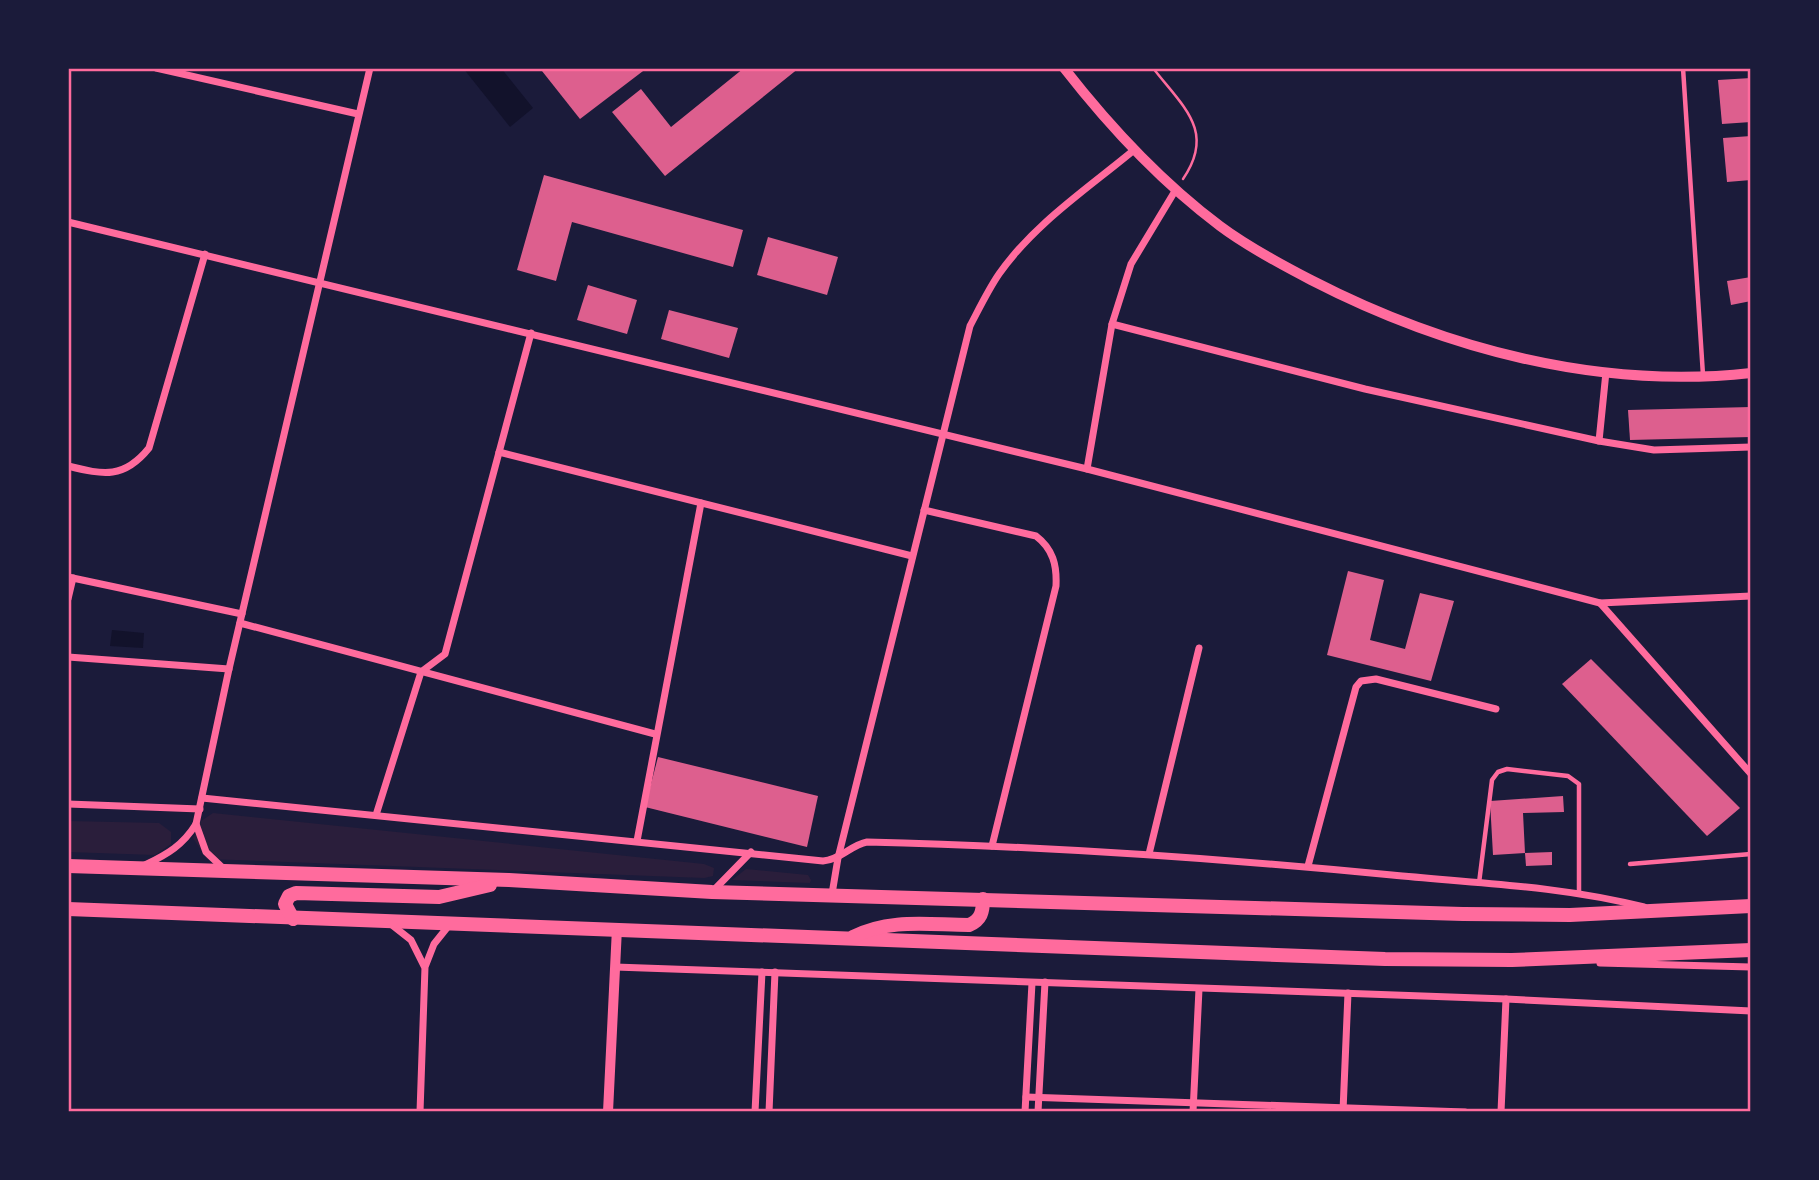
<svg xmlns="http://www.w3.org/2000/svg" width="1819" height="1180" viewBox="0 0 1819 1180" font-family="'Fira Sans',sans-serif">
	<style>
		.green { fill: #2a1e3b }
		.water { fill: #12122b }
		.building { fill: #dd5f8e }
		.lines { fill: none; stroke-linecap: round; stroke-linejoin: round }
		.path { stroke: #ff6b9d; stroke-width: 2.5 }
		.service { stroke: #ff6b9d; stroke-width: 4.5 }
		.minor { stroke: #ff6b9d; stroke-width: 7 }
		.tertiary { stroke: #ff6b9d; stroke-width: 10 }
		.primary { stroke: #ff6b9d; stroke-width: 14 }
		.neatline { fill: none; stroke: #ff6b9d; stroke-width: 2.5 }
	</style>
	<rect width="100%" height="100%" fill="#1b1b3a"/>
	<g class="green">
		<path d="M213 813 704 864 714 868 713 876 704 878 207 859 193 838 201 821Z"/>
		<path d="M68 821 159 823 171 832V844L155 855 68 852Z"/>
		<path d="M746 869 808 875 811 880 810 883 732 880Z"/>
	</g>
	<g class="water">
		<path d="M463 68H501L533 108 510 127Z"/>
		<path d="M112 630 144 633 143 648 110 646Z"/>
	</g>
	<g class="building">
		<path d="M546 68H647L580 119 542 71Z"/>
		<path d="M744 68H799L665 176 612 112 641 89 671 127Z"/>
		<path d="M1751 78V122L1722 124 1718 80Z"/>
		<path d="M1751 136V180L1727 182 1723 138Z"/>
		<path d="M544 175 743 230 733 267 572 222 556 281 517 270Z"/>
		<path d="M768 237 838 257 827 295 757 275Z"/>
		<path d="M1751 277V301L1731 305 1727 281Z"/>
		<path d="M588 285 637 300 627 334 577 320Z"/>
		<path d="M669 310 738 328 729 358 661 339Z"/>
		<path d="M1751 407V437L1630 440 1628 410Z"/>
		<path d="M1348 571 1384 580 1370 640 1405 649 1420 593 1454 601 1431 681 1327 655Z"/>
		<path d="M1591 659 1740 808 1707 836 1562 684Z"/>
		<path d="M658 757 818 796 807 847 645 807Z"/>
		<path d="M1563 796 1564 812 1523 813 1525 853 1493 855 1490 801Z"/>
		<path d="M1552 852V865L1526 866 1525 853Z"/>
	</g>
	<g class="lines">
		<path class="path" d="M1153 68C1183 107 1216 131 1183 179"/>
		<g class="service">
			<path d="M1683 68 1703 375"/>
			<path d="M1630 864 1751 854"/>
			<path d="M1479 883 1492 780 1498 772 1507 769 1568 776 1579 784V893"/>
		</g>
		<g class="minor">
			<path d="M156 68 358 114"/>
			<path d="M68 222 1087 469 1600 603 1751 774"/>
			<path d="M1112 324 1365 389 1599 441 1654 450 1751 447"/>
			<path d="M1599 441 1606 372"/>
			<path d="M499 452 912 556"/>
			<path d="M68 466C104 475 124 479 149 448L205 254"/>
			<path d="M1087 469 1112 324 1131 264 1175 191"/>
			<path d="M924 510 1036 536C1053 549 1057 565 1056 586L992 846"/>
			<path d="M68 577 242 614"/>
			<path d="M68 599 73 578"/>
			<path d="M1600 603 1751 596"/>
			<path d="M240 623 655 734"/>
			<path d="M68 657 229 669"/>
			<path d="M202 798 823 861C840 860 851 845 867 842 1042 846 1217 858 1392 875 1475 883 1562 886 1644 907"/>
			<path d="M68 804 200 809"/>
			<path d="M376 815 421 672 445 654 531 333"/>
			<path d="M196 824 206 852 225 870"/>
			<path d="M637 841 701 503"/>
			<path d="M1149 854 1199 648"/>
			<path d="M145 865C168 854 183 845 196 824L229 669 370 68"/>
			<path d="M1308 866 1356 687 1361 681 1376 679 1496 709"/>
			<path d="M712 892 751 852"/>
			<path d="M832 894 838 858 970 326C979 309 988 290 999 274 1034 224 1087 189 1134 150"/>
			<path d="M392 925 411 940 424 966"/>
			<path d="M1600 963 1751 967"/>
			<path d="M615 967 1506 999 1751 1011"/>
			<path d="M1026 1097 1465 1112"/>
			<path d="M1343 1111 1348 993"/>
			<path d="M420 1112 425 967 434 944 450 924"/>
			<path d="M755 1112 762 972"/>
			<path d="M769 1112 775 972"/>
			<path d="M1025 1112 1032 983"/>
			<path d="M1038 1112 1045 982"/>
			<path d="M1193 1112 1199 989"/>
			<path d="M1501 1112 1506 999"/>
		</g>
		<g class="tertiary">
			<path d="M1064 68C1110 127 1160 181 1220 226 1248 247 1280 264 1311 280 1445 349 1599 390 1751 373"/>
			<path d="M608 1112 617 928"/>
		</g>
		<g class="primary">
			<path d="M68 866 509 880 712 892 1463 914 1570 915 1751 906"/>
			<path d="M68 909 1385 959 1512 960 1751 950"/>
			<path d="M293 919 285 904 289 896 296 893 439 897 490 885"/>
			<path d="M853 937C890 918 929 925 969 925 981 920 983 912 983 899"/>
		</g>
	</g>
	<rect width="1819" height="1180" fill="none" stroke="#1b1b3a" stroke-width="140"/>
	<rect x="70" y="70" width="1679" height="1040" class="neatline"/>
</svg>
